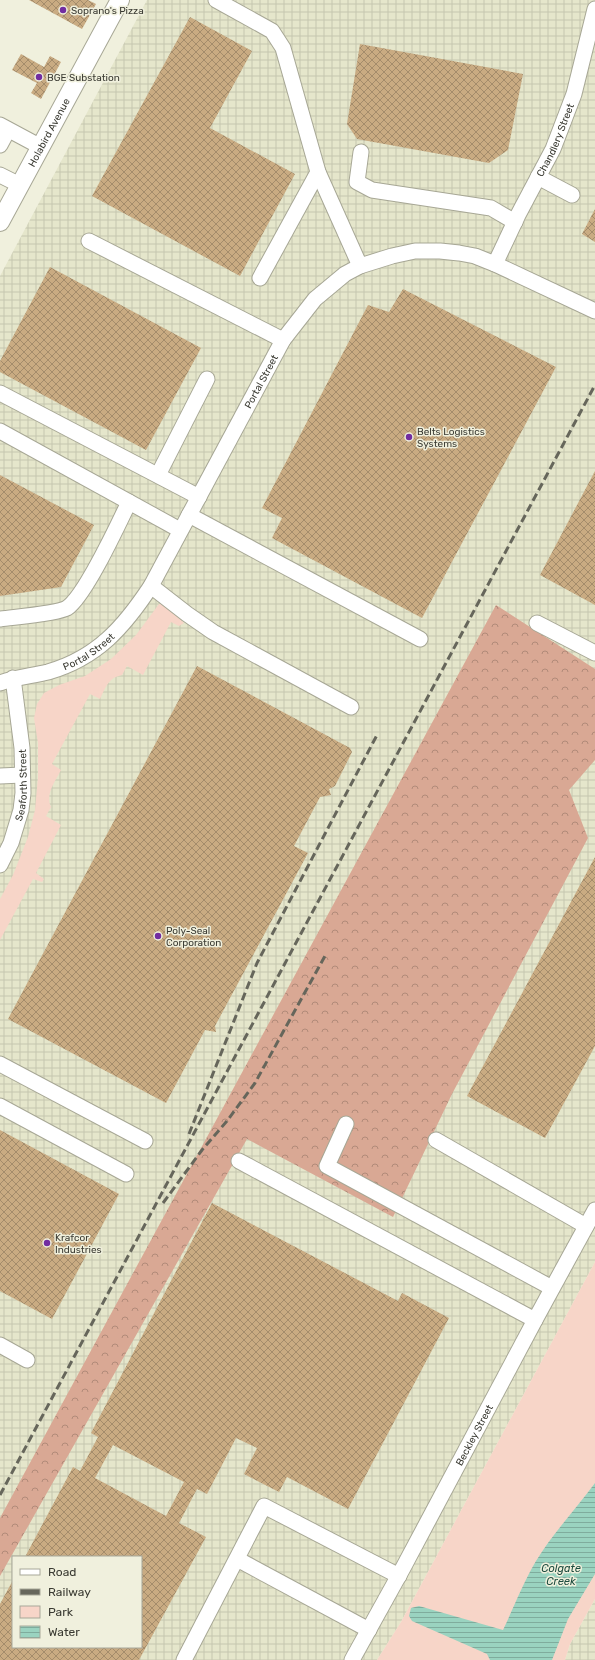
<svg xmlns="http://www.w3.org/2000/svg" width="595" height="1660" viewBox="0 0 595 1660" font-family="Rubik,sans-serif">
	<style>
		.industrial { fill: url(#industrial-grid); fill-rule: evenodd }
		.forest { fill: url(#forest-crowns) }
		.green { fill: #f7d5c8 }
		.water { fill: url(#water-rules) }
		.building { fill: url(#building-cross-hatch); fill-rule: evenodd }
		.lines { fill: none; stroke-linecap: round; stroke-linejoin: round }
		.minor-casing { stroke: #a7a795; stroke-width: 17 }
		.major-casing { stroke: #a7a795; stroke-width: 20 }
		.minor { stroke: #fff; stroke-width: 15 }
		.major { stroke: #fff; stroke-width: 18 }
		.rail { stroke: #66665b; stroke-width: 3; stroke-dasharray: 8 4; stroke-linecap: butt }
		.poi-dot { fill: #722da1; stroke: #f0f0dd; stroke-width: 1.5 }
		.labels { text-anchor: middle; stroke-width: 3; stroke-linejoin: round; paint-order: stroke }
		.poi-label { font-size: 10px; fill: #3a3a32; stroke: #f0f0dd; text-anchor: start }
		.street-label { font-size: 10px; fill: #3a3a32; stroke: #f0f0dd }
		.water-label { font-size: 11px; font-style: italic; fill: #1d4c3f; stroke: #f0f0dd }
	</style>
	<defs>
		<pattern id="industrial-grid" width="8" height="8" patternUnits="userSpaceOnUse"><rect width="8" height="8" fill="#e5e6cb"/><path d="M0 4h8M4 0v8" fill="none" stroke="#c5c6af"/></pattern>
		<pattern id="forest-crowns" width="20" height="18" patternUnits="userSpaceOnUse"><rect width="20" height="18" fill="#d9a894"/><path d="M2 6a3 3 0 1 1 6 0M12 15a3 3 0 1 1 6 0" fill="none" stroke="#b18a79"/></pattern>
		<pattern id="water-rules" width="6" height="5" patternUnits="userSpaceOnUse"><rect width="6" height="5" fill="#9ad3c0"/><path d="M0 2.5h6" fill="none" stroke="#7fac9d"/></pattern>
		<pattern id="building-cross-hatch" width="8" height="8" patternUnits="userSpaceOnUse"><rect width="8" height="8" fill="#c9ab82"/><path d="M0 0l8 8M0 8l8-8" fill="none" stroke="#a48c6b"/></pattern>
	</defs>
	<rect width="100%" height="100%" fill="#f0f0dd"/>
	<g class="industrial">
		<path d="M147 0H595V1262L401 1622 377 1660H0V276ZM13 1557H141V1647H13Z"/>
		<path d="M595 1599V1660H565L570 1644Z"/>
	</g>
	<path class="forest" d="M496 605 595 669V760L569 790 588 838 452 1094 393 1217 247 1139 0 1576V1518Z"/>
	<g class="green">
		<path d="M159 604H165L184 623 179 626 171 622 143 675 127 666 122 675C108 678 106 687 100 699L90 694 52 764 61 770C55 782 45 794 51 807L46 816 61 825 36 873 44 879 42 882 33 879 0 940V899L13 875 28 837 35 810 38 777V743L34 718 37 704 44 693 59 685 85 676 111 659 136 635Z"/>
		<path d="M595 1262V1599L570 1644 565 1660H377L401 1622Z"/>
	</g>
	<path class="water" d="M595 1483V1574L568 1619 552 1660H490L487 1654 412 1621 409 1616 411 1608 419 1606 503 1630C514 1607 523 1583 536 1561 553 1533 576 1509 595 1483Z"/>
	<g class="building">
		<path d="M29 0H88L96 4 82 29Z"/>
		<path d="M190 17 252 51 210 128 295 174 240 276 92 196Z"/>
		<path d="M360 44 523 74 508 150 489 163 357 139 347 124Z"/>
		<path d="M21 54 44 67 50 56 61 62 41 99 31 93 37 83 12 70Z"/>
		<path d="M595 209V242L582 234Z"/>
		<path d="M50 267 201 348 146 450 0 372V361Z"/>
		<path d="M403 289 556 367 422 618 272 538 282 518 262 508 368 305 389 312Z"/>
		<path d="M595 471V605L540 575Z"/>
		<path d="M0 475 94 525 61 587 0 596Z"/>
		<path d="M197 666 350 748 352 752 335 786 329 789 331 795 320 797 294 846 308 853 215 1026 216 1032 205 1030 166 1103 8 1019Z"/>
		<path d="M595 857V1046L545 1138 467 1096Z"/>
		<path d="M0 1130 119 1194 52 1319 0 1291Z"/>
		<path d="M212 1203 398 1301 402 1293 449 1318 348 1509 287 1477 279 1492 244 1474 257 1448 236 1438 207 1494 197 1489 179 1523 206 1537 139 1660H0V1604L13 1580V1647H141V1557H25L73 1467 80 1471 98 1437 91 1433ZM113 1445 184 1482 166 1516 95 1478Z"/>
	</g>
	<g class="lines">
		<defs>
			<g id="minor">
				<path d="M216 0 272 31 283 48 318 172 360 266"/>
				<path d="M0 125 41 147"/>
				<path d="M0 145 8 130"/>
				<path d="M361 152 357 182 372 190 491 208 515 222"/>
				<path d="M0 175 20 185"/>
				<path d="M538 177 572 195"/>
				<path d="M89 241 283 340"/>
				<path id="s1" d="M495 264 518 215 553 149 574 94 595 9"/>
				<path d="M260 278 318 172"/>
				<path d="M0 393 199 497"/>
				<path d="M0 431 180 530"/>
				<path d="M158 475 207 379"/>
				<path d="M189 515 420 639"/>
				<path d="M151 586 187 614 213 632 351 707"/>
				<path d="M0 619C14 617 56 614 67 608 85 596 118 525 129 502"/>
				<path d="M537 623 595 653"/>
				<path id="s2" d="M0 683C16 677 32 676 48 672 97 658 124 627 151 586L283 340 315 299 345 274 360 266 392 256 415 251H440L459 253 475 256 495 264 595 311"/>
				<path d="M0 776 22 775"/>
				<path id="s3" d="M0 865 11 843 21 810 23 793 22 748 13 678"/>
				<path d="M0 1064 145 1141"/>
				<path d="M0 1106 126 1174"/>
				<path d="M346 1124 327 1166 552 1288"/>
				<path d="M436 1140 586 1226"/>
				<path d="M239 1161 535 1320"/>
				<path d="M0 1345 27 1360"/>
				<path d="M237 1559 369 1630"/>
				<path d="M184 1660 264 1506 399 1576"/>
				<path id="s4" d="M352 1660 403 1568 535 1320 595 1210"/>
			</g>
			<g id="major">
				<path id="s5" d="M0 222 120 0"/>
			</g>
		</defs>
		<use href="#minor" class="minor-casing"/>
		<use href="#major" class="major-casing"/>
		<use href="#minor" class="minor"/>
		<use href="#major" class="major"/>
		<g class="rail">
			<path d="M189 1134 257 963 377 735"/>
			<path d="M163 1203 202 1150 227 1121 255 1083 325 956"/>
			<path d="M0 1495 595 385"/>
		</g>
	</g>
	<g class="poi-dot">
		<circle cx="63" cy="10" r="4"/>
		<circle cx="39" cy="77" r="4"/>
		<circle cx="409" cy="437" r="4"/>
		<circle cx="158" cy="936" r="4"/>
		<circle cx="47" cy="1243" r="4"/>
	</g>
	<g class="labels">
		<g class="poi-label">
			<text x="71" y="14">Soprano's Pizza</text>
			<text x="47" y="81">BGE Substation</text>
			<text x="417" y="435">Belts Logistics<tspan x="417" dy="12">Systems</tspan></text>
			<text x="166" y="934">Poly-Seal<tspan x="166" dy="12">Corporation</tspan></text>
			<text x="55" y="1241">Krafcor<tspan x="55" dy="12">Industries</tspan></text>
		</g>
		<g class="street-label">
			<text dy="4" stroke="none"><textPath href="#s5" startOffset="102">Holabird Avenue</textPath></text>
			<text dy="4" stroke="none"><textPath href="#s1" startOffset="138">Chandlery Street</textPath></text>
			<text dy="4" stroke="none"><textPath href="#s2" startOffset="419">Portal Street</textPath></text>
			<text dy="4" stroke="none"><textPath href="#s2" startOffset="95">Portal Street</textPath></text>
			<text dy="4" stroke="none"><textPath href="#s3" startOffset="84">Seaforth Street</textPath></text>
			<text dy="4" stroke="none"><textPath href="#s4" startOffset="256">Beckley Street</textPath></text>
		</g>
		<g class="water-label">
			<text x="561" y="1572">Colgate<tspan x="561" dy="13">Creek</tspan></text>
		</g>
	</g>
	<rect x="12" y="1556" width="130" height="92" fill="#f0f0dd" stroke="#a7a799"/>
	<rect x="20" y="1569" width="20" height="6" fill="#ffffff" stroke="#a7a799"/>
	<text x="48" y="1576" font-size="12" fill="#3a3a32">Road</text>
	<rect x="20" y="1589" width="20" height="6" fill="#66665b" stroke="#a7a799"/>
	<text x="48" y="1596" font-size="12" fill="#3a3a32">Railway</text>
	<rect x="20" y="1606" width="20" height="12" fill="#f7d5c8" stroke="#a7a799"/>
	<text x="48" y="1616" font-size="12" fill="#3a3a32">Park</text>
	<rect x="20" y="1626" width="20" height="12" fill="url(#water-rules)" stroke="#a7a799"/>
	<text x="48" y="1636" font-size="12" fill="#3a3a32">Water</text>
</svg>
